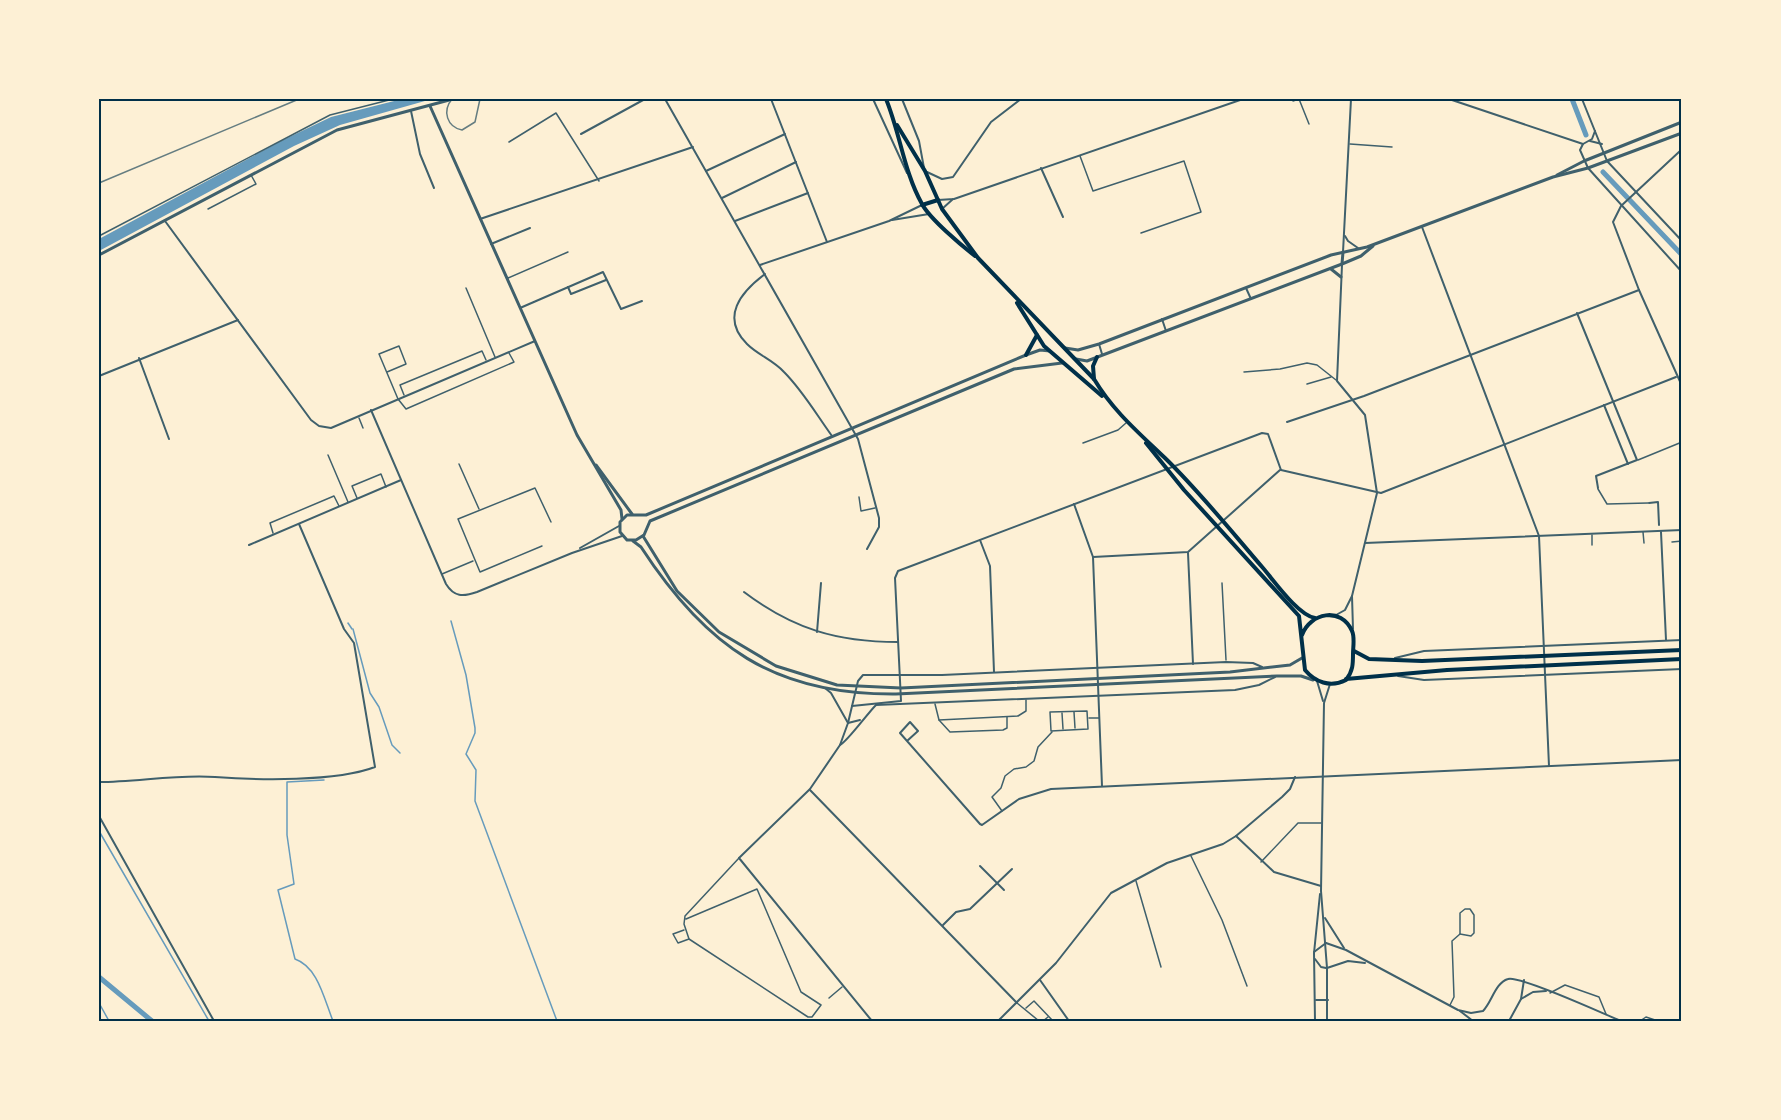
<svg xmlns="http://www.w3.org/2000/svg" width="1781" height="1120" viewBox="0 0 1781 1120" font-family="Commissioner,sans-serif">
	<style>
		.water { fill: #669bbc }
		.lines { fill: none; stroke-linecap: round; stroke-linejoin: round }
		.stream { stroke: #669bbc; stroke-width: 1.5 }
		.canal { stroke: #669bbc; stroke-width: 5 }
		.service { stroke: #3f606c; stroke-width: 1.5 }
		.pedestrian { stroke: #3f606c; stroke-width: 1.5 }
		.minor { stroke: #3f606c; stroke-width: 2 }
		.tertiary { stroke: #3f606c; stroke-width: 3 }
		.secondary { stroke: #003049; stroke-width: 4 }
		.tram { stroke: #657d81; stroke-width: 1.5 }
		.rail { stroke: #657d81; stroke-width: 1.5 }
		.neatline { fill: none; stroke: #003049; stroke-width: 2 }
	</style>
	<rect width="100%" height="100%" fill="#fdf0d5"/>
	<path class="water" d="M402 99H432L340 125 294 146 99 251V239L283 140 331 117Z"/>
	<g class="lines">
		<g class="stream">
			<path d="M451 621 466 675 475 728V733L466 754 476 770 475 801 557 1021"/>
			<path d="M348 623 352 629"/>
			<path d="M353 629 370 693 379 707 392 745 400 753"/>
			<path d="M324 780 287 782V835L294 884 278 890 295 959C318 967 324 999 333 1021"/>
			<path d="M99 831 209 1021"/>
			<path d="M99 1003 109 1021"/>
		</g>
		<g class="canal">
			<path d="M1572 99 1586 135"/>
			<path d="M1603 172 1682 255"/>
			<path d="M99 977 152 1021"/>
		</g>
		<g class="service">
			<path d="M1292 99 1293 101 1299 99 1309 124"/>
			<path d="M509 142 556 113 599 181"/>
			<path d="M1350 144 1392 147"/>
			<path d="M1080 156 1093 191 1184 161 1201 212 1141 233"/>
			<path d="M208 209 256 184 251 175"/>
			<path d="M508 278 568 252"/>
			<path d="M466 288 495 357"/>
			<path d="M387 372 406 364 399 346 379 354 398 399 406 409 514 362 509 353"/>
			<path d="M1244 372 1280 369 1307 363 1317 365 1336 380"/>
			<path d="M1307 384 1331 377"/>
			<path d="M404 395 400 385 482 351 486 360"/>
			<path d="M359 418 363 428"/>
			<path d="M1083 443 1118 430 1126 423"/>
			<path d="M328 455 348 502"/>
			<path d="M459 464 479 509"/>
			<path d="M859 497 861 511 875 508"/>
			<path d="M357 498 352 486 381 474 386 487"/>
			<path d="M1643 532 1644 543"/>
			<path d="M273 533 270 523 334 496 339 506"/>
			<path d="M1592 535V545"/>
			<path d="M1672 542 1682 541"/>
			<path d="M542 546 480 572 458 519 535 488 551 522"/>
			<path d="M442 574 473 561"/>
			<path d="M1222 583 1226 660"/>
			<path d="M935 704 939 720 950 732 1003 730 1007 728V717"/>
			<path d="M1087 711 1088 729 1051 731 1050 712Z"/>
			<path d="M1074 712 1075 728"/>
			<path d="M1062 713 1063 729"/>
			<path d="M1089 718H1099"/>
			<path d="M939 720 1018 716 1026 711V700"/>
			<path d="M1002 811 992 797 1001 788 1005 776 1014 769 1026 767 1034 761 1038 747 1052 732"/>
			<path d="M1191 856 1222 920 1247 986"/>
			<path d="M1261 862 1298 823H1321"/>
			<path d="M1136 881 1161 967"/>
			<path d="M1470 909 1474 915V933L1471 936 1460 934V913L1465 909Z"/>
			<path d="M686 919 757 889 801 992 821 1005 812 1017H808L689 939 684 924 685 916 739 858"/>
			<path d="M684 930 673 934 678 943 689 939"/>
			<path d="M1550 993 1565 985 1599 997 1606 1014"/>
			<path d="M829 998 842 987"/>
			<path d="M1017 1003 1039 1021"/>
			<path d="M1450 1005 1454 997 1452 941 1460 934"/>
			<path d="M1026 1008 1034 1001 1053 1021"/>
			<path d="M1043 1021 1048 1017"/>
			<path d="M1640 1021 1646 1017 1658 1021"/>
		</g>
		<g class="pedestrian">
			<path d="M99 236 330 115 393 99"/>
			<path d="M1638 460 1682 442"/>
			<path d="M1598 489 1607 504 1648 503"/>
		</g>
		<g class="minor">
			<path d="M665 99 858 439 879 518V527L867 549"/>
			<path d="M771 99 827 242"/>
			<path d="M873 99 907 173"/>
			<path d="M902 99 919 141 924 168"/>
			<path d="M1449 99 1583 144"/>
			<path d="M1582 99 1607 161 1682 241"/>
			<path d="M411 111 420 154 434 188"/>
			<path d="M1595 131 1592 139 1583 144 1580 150 1588 168 1682 272"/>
			<path d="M581 134 645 99"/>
			<path d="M1590 141 1602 144"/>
			<path d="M1680 151 1621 206 1613 222 1639 290 1682 386"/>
			<path d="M1041 168 1063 217"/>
			<path d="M706 171 785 134"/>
			<path d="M927 172 942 179 953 177 991 122 1021 99"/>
			<path d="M722 198 796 162"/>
			<path d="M938 200 954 199 1243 99"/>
			<path d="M942 209 953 199"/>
			<path d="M480 219 693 147"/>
			<path d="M892 220 929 214"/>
			<path d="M165 221 311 420 319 426 331 428 535 341"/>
			<path d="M735 221 808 193"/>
			<path d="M1422 227 1539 536 1549 766"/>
			<path d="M1345 236 1348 241 1358 248"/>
			<path d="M491 244 530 228"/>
			<path d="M1343 252 1351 99"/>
			<path d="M760 265 889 221 922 205"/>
			<path d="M765 274C741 292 720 317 747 344 758 355 773 360 784 372 803 391 816 414 832 436"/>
			<path d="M568 287 571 294 606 280"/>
			<path d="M1246 288 1251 299"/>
			<path d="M520 308 603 272 621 309 642 301"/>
			<path d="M1577 313 1637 460 1596 476 1598 488"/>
			<path d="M1162 319 1166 331"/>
			<path d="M1099 344 1102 354"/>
			<path d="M139 358 169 439"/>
			<path d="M99 376 238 320"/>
			<path d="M1604 405 1628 464"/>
			<path d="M371 410 446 584C454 597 463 597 477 592L572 553 622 536"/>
			<path d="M1287 422 1364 396 1639 290"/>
			<path d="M1281 470 1381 493 1676 377"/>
			<path d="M1649 503 1658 502 1659 525"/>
			<path d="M1074 504 1093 557 1102 786"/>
			<path d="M1661 532 1666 640"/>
			<path d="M980 540 990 566 994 672"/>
			<path d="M1365 543 1682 530"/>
			<path d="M249 545 401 480"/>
			<path d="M580 548 619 526"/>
			<path d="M1188 553 1193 664"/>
			<path d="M1093 557 1188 552 1280 470"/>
			<path d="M744 592C793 629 837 642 898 642"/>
			<path d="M1352 596 1353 629"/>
			<path d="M1336 615 1345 610 1352 596 1377 493 1365 415 1337 381 1342 265"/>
			<path d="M817 632 821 583"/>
			<path d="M1395 658 1424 651 1682 640"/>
			<path d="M1398 676 1424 680 1682 669"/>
			<path d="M1317 681 1323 701"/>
			<path d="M825 688 831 693 848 723"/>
			<path d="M876 705 1235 690 1259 685 1275 677"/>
			<path d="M852 706 901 701 895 578 898 571 1262 433 1268 434 1281 470"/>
			<path d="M848 723 860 720"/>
			<path d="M907 741 918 731 910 722 900 733 980 824 982 825 1019 799 1051 789 1682 760"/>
			<path d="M840 745 848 723 858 681 863 675H942L1226 662 1253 663 1262 667"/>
			<path d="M99 782C137 782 177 774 215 777 257 780 336 782 375 767L354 643 344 629 299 524"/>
			<path d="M810 790 1017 1003"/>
			<path d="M99 816 214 1021"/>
			<path d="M1236 836 1274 872 1321 886"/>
			<path d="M980 866 1004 890"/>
			<path d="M1325 918 1344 948"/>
			<path d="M943 925 956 912 970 909 1012 869"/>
			<path d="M1326 943 1346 950 1458 1010 1471 1013 1483 1011C1492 1002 1495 983 1508 979 1519 975 1604 1014 1621 1021"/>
			<path d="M1314 952 1326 943"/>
			<path d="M1315 959 1321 967 1326 968"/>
			<path d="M1327 968 1348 961 1365 963"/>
			<path d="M1040 980 1069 1021"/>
			<path d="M1521 999 1533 992 1546 991"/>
			<path d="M1316 1000H1328"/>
			<path d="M1460 1011 1473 1021"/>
			<path d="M872 1021 739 858 810 789 840 745C847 742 867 714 876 705"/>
			<path d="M998 1021 1056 963 1111 893 1167 863 1223 844 1236 836 1282 797 1290 789 1295 777"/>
			<path d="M1315 1021 1314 953 1320 894"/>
			<path d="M1327 1021V968L1321 891 1324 703 1330 684"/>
			<path d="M1509 1021 1521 999 1524 980"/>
		</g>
		<g class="tertiary">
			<path d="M430 106 577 435 621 510 622 519"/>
			<path d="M1557 175 1584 161 1682 122"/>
			<path d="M99 255 337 130 453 99"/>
			<path d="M1342 264 1343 252"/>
			<path d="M1331 269 1341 277"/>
			<path d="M1065 348 1078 350 1099 344 1331 255 1367 247 1553 177 1588 168 1682 133"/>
			<path d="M1050 351 1040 350 1026 355 646 515H627L620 522V532L627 540H636L644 535 650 521 1014 369 1062 363"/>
			<path d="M1076 359 1087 361 1342 264 1361 256 1373 246"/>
			<path d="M596 465 632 514"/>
			<path d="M643 536 677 591 719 632 776 666 837 685 901 688 1230 672 1290 665 1302 658"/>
			<path d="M633 541 641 547C706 647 774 695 896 694L1277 676H1301L1313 680"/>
		</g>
		<g class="secondary">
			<path d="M886 99C900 133 904 172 922 204 930 219 961 245 975 256"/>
			<path d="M897 125 925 171 942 209 978 258 1094 379C1113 411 1139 433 1165 458 1200 492 1231 531 1263 568 1275 582 1298 615 1315 618"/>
			<path d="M922 205 938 200"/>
			<path d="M1017 303 1044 346 1102 396"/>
			<path d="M1026 355 1037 335"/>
			<path d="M1094 379 1093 366 1097 357"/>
			<path d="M1146 443 1184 490 1299 616 1305 670C1315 682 1330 688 1346 680 1353 671 1353 664 1353 654 1353 647 1355 637 1352 631 1341 606 1310 613 1302 635"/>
			<path d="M1354 651 1369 659 1422 661 1682 650"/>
			<path d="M1346 679 1447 670 1682 659"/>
		</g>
		<path class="tram" d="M452 99C442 111 447 127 462 130L475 122 480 99"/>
		<path class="rail" d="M99 183 299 99"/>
	</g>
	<rect width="1781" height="1120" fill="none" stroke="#fdf0d5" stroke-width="201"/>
	<rect x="100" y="100" width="1580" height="920" class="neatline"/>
</svg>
